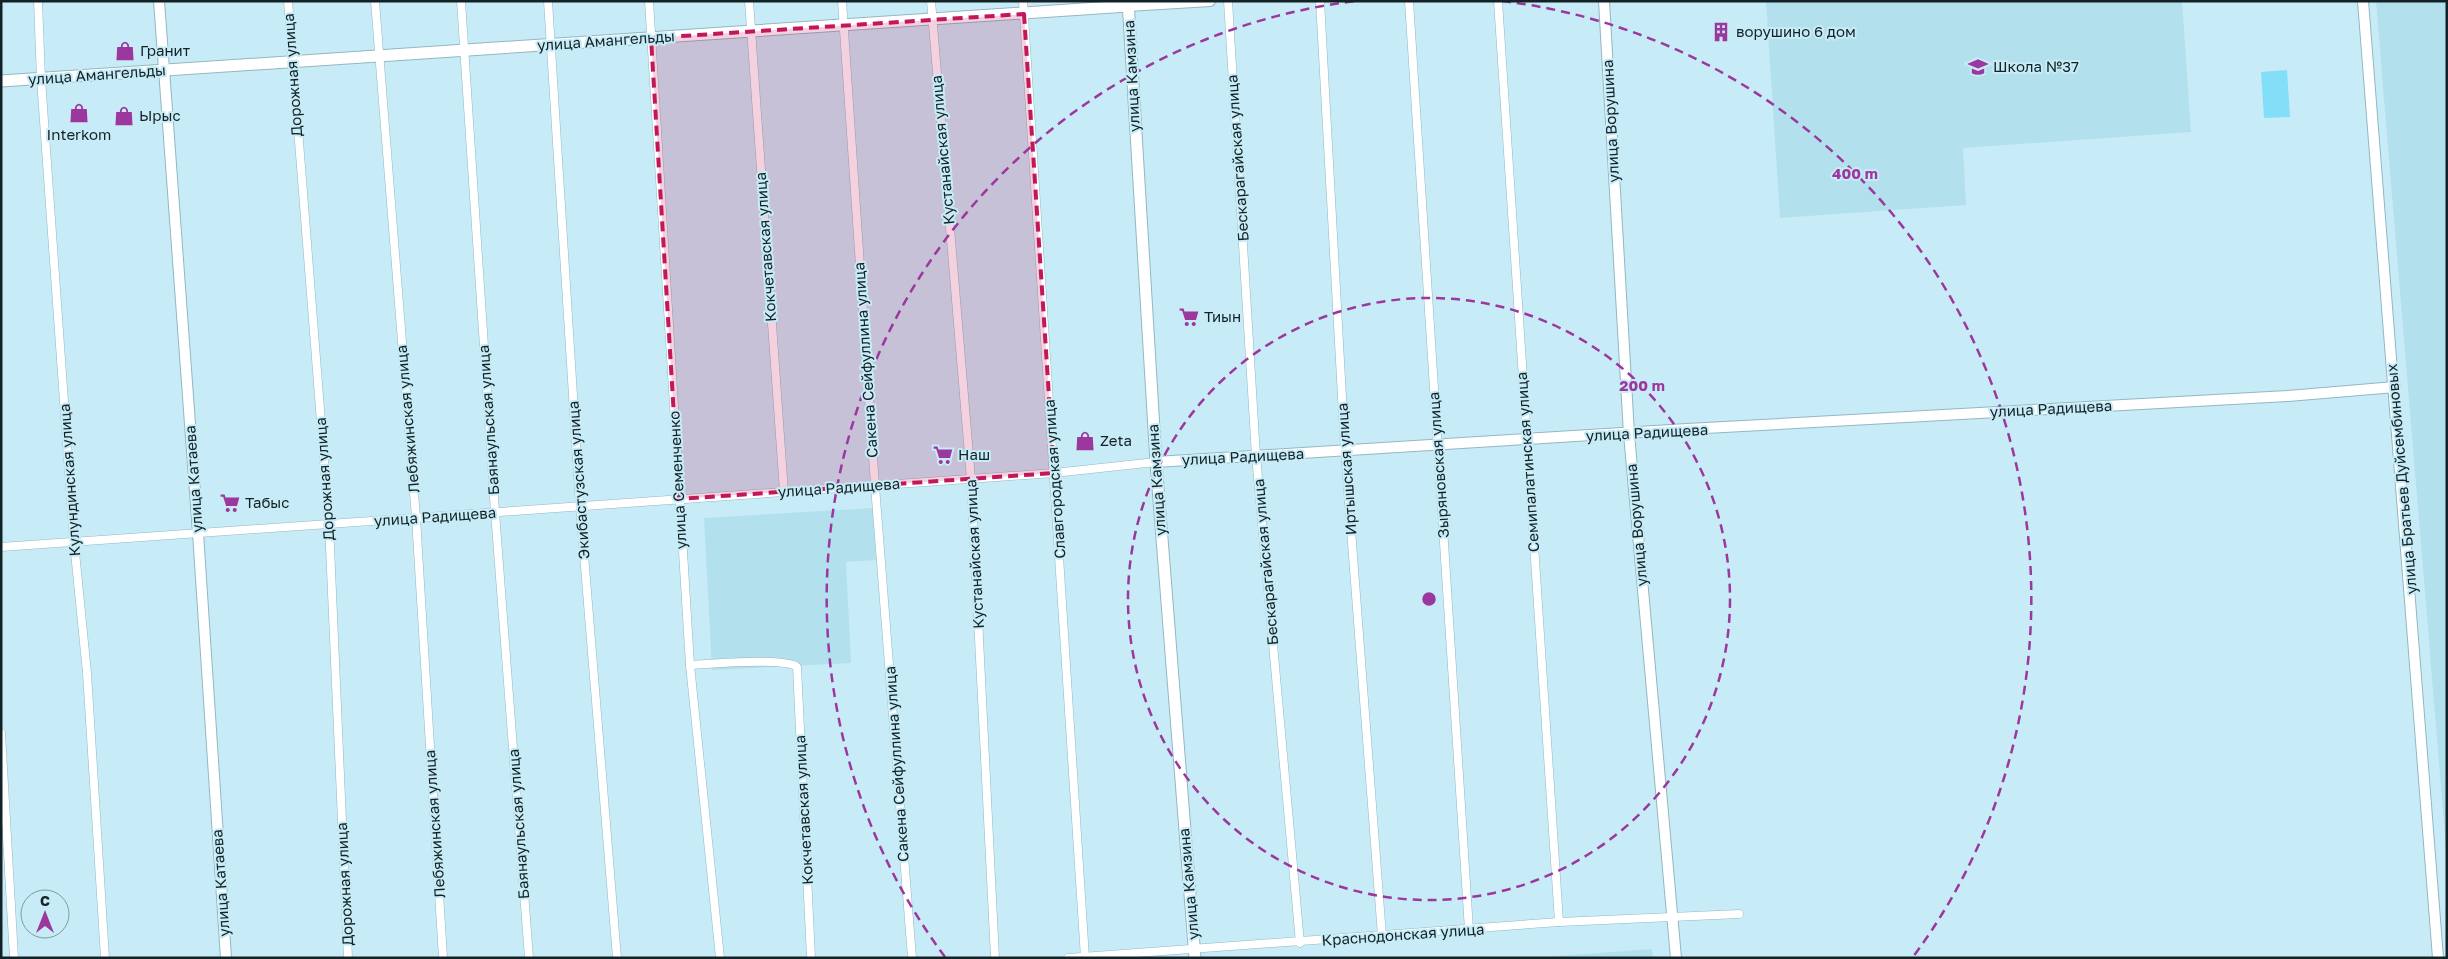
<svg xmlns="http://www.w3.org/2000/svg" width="2448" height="959" viewBox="0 0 2448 959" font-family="'Golos Text',sans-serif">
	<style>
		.built { fill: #b2e0ed }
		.green { fill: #83def7 }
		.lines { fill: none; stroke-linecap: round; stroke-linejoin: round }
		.minor-casing { stroke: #93b7c2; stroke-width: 9 }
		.tertiary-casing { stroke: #93b7c2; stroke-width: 12 }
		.secondary-casing { stroke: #93b7c2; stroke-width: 13 }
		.minor { stroke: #fff; stroke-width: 8 }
		.tertiary { stroke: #fff; stroke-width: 10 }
		.secondary { stroke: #fff; stroke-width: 11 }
		.marked { fill: #c2185b; fill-opacity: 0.2; stroke: #c2185b; stroke-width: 4; stroke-dasharray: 10 6; stroke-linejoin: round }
		.ring { fill: none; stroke: #9c379d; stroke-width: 2.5; stroke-dasharray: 9 6 }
		.labels { text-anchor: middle; stroke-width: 4; stroke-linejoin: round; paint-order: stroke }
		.poi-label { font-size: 15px; fill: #132226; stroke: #c7ecf7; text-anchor: start }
		.street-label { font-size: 15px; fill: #132226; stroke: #c7ecf7 }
		.centre { fill: #9c379d; stroke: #c7ecf7; stroke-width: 2.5 }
		.ring-label { font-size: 15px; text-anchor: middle; font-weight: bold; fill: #9c379d; stroke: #c7ecf7; stroke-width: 4; stroke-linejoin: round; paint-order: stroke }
	</style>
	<rect width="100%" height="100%" fill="#c7ecf7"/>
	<g class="built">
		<path d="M1766 1H2182L2191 132 1963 148 1966 205 1780 218Z"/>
		<path d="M2376 1H2447V859Z"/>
		<path d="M873 508 876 560 846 562 851 663 712 670 704 518Z"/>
		<path d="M1652 949 1653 958H1531Z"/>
	</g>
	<path class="green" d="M2287 70 2290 117 2264 118 2261 72Z"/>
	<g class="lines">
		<defs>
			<g id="minor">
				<path d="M38 1 41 79 74 542 87 673 105 958"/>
				<path d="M288 1 329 524 348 958"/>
				<path d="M375 1 416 518 443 958"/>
				<path d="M461 1 495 512 529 958"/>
				<path d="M548 1 580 506 617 958"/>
				<path d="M649 1 690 665 720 958"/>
				<path d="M749 1 784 492"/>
				<path d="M842 1 875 486 912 958"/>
				<path d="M931 1 971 479 995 958"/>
				<path d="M1023 1 1085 958"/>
				<path d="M1228 1 1256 456 1300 943"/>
				<path d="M1320 1 1345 451 1382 936"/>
				<path d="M1409 1 1469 930"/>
				<path d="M1498 1 1559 922"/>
				<path d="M1 547 1054 473 1156 462"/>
				<path d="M690 665C709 664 785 657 797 667L811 958"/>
				<path d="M1 733 14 958"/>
				<path d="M1068 958 1559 922 1739 914"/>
			</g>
			<g id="tertiary">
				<path d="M159 1 198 533 226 958"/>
				<path d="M1604 1 1629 434 1676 958"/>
				<path d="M2363 1 2438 958"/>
				<path d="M1128 6 1210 1"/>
				<path d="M1156 462 1687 429 2288 396 2395 387"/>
			</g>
			<g id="secondary">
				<path d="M1128 1 1156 462 1195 958"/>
				<path d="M1 81 1128 6"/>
			</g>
		</defs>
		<use href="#minor" class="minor-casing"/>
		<use href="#tertiary" class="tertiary-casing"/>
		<use href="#secondary" class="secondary-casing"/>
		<use href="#minor" class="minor"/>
		<use href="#tertiary" class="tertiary"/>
		<use href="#secondary" class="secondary"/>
	</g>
	<path class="marked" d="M1024 14 1054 473 679 499 651 38Z"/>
	<g class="ring">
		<circle cx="1429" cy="599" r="301"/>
		<path d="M945 957A602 602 0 0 1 1356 1M1502 1A602 602 0 0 1 1913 957"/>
	</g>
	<defs>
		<symbol id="building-bare" viewBox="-9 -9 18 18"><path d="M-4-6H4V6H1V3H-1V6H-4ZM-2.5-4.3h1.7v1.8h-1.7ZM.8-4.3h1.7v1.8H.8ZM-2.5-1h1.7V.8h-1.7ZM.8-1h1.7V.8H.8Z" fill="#9c379d" stroke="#c7ecf7" stroke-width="2.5" paint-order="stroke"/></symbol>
		<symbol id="shop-bare" viewBox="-9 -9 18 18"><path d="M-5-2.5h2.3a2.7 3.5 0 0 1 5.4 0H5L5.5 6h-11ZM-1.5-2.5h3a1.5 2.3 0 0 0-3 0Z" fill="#9c379d" stroke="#c7ecf7" stroke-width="2.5" paint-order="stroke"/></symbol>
		<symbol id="school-bare" viewBox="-9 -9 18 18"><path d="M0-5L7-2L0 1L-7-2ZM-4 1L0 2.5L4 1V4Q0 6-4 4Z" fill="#9c379d" stroke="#c7ecf7" stroke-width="2.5" paint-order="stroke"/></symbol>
		<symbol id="supermarket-bare" viewBox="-9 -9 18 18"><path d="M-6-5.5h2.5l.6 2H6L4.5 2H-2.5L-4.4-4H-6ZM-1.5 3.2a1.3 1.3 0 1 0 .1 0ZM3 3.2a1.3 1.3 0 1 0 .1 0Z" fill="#9c379d" stroke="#c7ecf7" stroke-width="2.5" paint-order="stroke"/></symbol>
	</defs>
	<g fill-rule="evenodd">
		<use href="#building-bare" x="1707" y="18" width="28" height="28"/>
		<use href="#shop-bare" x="111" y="37" width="28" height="28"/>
		<use href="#school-bare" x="1964" y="53" width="28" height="28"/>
		<use href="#shop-bare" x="65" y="99" width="28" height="28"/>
		<use href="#shop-bare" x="110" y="102" width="28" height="28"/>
		<use href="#supermarket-bare" x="1175" y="303" width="28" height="28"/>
		<use href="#shop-bare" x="1071" y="427" width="28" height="28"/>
		<use href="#supermarket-bare" x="929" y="441" width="28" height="28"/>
		<use href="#supermarket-bare" x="216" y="489" width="28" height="28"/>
	</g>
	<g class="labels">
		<g class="poi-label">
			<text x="1736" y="37">ворушино 6 дом</text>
			<text x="140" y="56">Гранит</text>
			<text x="1993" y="72">Школа №37</text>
			<text x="139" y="121">Ырыс</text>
			<text x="79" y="140" text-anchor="middle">Interkom</text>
			<text x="1204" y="322">Тиын</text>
			<text x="1100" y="446">Zeta</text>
			<text x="958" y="460">Наш</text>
			<text x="245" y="508">Табыс</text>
		</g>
		<g class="street-label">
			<text transform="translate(606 41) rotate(-4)" y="5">улица Амангельды</text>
			<text transform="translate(97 75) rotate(-4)" y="5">улица Амангельды</text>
			<text transform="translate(293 75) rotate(-94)" y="5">Дорожная улица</text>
			<text transform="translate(1132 76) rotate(-93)" y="5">улица Камзина</text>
			<text transform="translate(1611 121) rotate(-93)" y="5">улица Ворушина</text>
			<text transform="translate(943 150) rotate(-95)" y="5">Кустанайская улица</text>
			<text transform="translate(1238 158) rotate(-94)" y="5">Бескарагайская улица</text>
			<text transform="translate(766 247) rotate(-94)" y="5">Кокчетавская улица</text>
			<text transform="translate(866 360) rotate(-94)" y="5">Сакена Сейфуллина улица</text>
			<text transform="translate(2051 409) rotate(-3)" y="5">улица Радищева</text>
			<text transform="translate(408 419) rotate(-95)" y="5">Лебяжинская улица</text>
			<text transform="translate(489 420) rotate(-94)" y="5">Баянаульская улица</text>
			<text transform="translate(1647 433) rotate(-3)" y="5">улица Радищева</text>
			<text transform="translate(1243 457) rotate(-3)" y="5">улица Радищева</text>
			<text transform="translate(1528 462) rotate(-94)" y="5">Семипалатинская улица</text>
			<text transform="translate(1439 465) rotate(-94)" y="5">Зыряновская улица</text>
			<text transform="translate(1347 469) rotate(-94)" y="5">Иртышская улица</text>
			<text transform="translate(194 479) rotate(-94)" y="5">улица Катаева</text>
			<text transform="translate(325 479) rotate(-94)" y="5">Дорожная улица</text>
			<text transform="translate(1055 479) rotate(-94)" y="5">Славгородская улица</text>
			<text transform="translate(2402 479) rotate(-95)" y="5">улица Братьев Дуйсембиновых</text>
			<text transform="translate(70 480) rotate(-94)" y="5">Кулундинская улица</text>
			<text transform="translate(579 480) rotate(-94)" y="5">Экибастузская улица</text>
			<text transform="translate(678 480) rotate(-93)" y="5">улица Семенченко</text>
			<text transform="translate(1157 480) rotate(-94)" y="5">улица Камзина</text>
			<text transform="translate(839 488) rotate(-4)" y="5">улица Радищева</text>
			<text transform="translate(435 517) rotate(-4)" y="5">улица Радищева</text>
			<text transform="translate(1637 525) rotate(-95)" y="5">улица Ворушина</text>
			<text transform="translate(975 554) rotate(-93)" y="5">Кустанайская улица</text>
			<text transform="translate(1266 562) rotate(-95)" y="5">Бескарагайская улица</text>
			<text transform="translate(897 764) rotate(-94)" y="5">Сакена Сейфуллина улица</text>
			<text transform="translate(804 810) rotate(-93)" y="5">Кокчетавская улица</text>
			<text transform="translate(435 824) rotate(-94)" y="5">Лебяжинская улица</text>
			<text transform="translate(519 824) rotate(-94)" y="5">Баянаульская улица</text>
			<text transform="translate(221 883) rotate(-94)" y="5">улица Катаева</text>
			<text transform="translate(345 884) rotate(-93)" y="5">Дорожная улица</text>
			<text transform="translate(1189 884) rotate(-95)" y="5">улица Камзина</text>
			<text transform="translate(1403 935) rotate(-4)" y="5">Краснодонская улица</text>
		</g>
	</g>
	<circle cx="1429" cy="599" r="8" class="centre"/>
	<g class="ring-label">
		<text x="1855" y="179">400 m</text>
		<text x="1642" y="391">200 m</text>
	</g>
	<rect width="2448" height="959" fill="none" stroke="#132226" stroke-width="5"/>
	<g transform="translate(45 914)"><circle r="24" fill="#c7ecf7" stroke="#7f9ba3"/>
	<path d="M0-4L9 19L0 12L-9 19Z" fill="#9c379d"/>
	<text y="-8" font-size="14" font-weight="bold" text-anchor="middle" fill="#132226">С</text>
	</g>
</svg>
